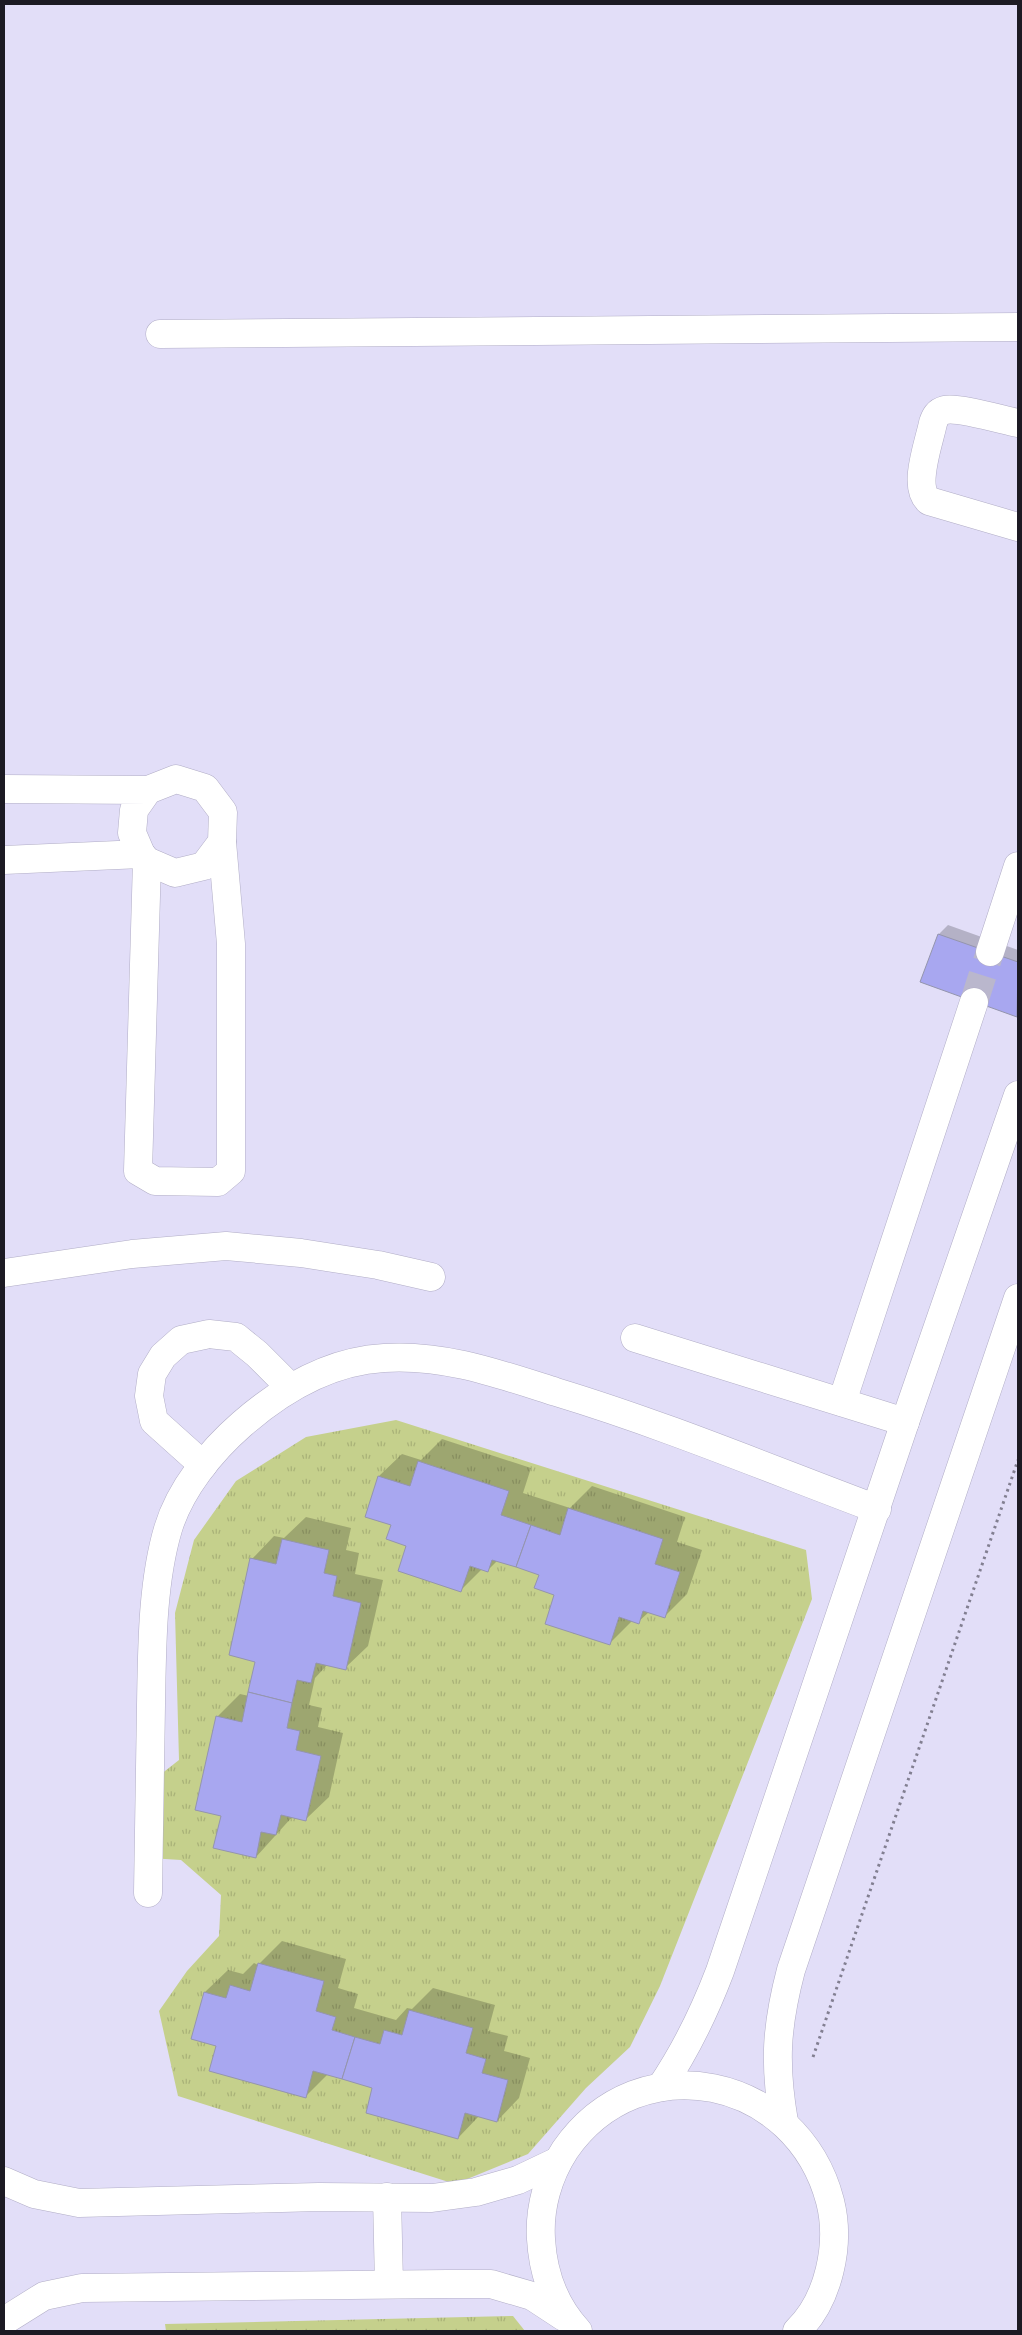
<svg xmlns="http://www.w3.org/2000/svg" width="1022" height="2335" viewBox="0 0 1022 2335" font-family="'Open Sans',sans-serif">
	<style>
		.grass { fill: url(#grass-tufts) }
		.shadow { fill: #0003 }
		.building { fill: #a8a7f0; stroke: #9495ad }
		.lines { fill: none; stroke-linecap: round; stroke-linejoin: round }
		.minor-tunnel { stroke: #bab7cd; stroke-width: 28; stroke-dasharray: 28 14; stroke-linecap: butt }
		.minor-casing { stroke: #b1adc6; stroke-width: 29 }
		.path { stroke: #827f91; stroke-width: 3; stroke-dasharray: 2.5 4; stroke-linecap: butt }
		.minor { stroke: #fff; stroke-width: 28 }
	</style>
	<defs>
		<pattern id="grass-tufts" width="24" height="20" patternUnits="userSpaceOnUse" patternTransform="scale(1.25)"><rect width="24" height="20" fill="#c5d08c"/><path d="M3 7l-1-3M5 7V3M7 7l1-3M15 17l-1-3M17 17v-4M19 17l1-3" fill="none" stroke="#a9b278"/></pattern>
	</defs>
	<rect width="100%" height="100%" fill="#e2def8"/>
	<g class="grass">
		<path d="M396 1420 806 1550 812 1599 660 1986 630 2047 586 2088 528 2154 455 2184 178 2096 159 2011 187 1971 219 1936 221 1895 181 1860 149 1858 151 1782 179 1760 175 1613 194 1540 236 1481 306 1437Z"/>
		<path d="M513 2316 525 2331H166L165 2324Z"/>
	</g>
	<g class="shadow">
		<path d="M948 925 1018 950V1013L1016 1015 922 982 939 934Z"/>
		<path d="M442 1439 531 1468 523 1493 570 1508 592 1486 685 1517 677 1542 702 1550 687 1594 664 1617 649 1612 638 1622 633 1620 609 1644 556 1594 540 1574 498 1560 487 1571 482 1569 461 1590 407 1545 392 1524 366 1516 379 1476 402 1454 421 1460Z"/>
		<path d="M306 1517 351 1528 346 1550 359 1553 355 1574 383 1580 368 1646 345 1668 328 1664 315 1678 309 1705 322 1708 318 1727 343 1733 329 1797 306 1819 293 1816 256 1857 222 1815 218 1716 240 1694 249 1696 257 1661 252 1559 274 1536 284 1538Z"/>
		<path d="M282 1941 346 1959 338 1988 358 1994 354 2008 396 2020 407 2008 412 2009 433 1988 495 2005 488 2031 508 2036 504 2051 530 2058 519 2098 497 2121 479 2116 458 2138 374 2087 328 2074 305 2097 217 2045 205 1992 228 1970 243 1974 254 1963 258 1965Z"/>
	</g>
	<g class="building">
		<path d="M938 934 1018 962 1017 1017 920 982Z"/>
		<path d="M418 1461 509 1491 501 1515 531 1525 516 1567 492 1560 488 1572 470 1566 461 1592 398 1571 406 1546 386 1539 391 1525 365 1517 378 1476 410 1486Z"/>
		<path d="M568 1508 663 1539 655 1564 680 1572 665 1618 643 1611 639 1624 619 1617 610 1645 545 1624 554 1595 534 1588 539 1575 516 1567 531 1525 560 1535Z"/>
		<path d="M282 1539 329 1550 324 1573 337 1576 333 1596 361 1603 346 1670 316 1663 311 1683 297 1680 292 1703 248 1692 255 1662 229 1655 250 1558 276 1564Z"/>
		<path d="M248 1692 292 1703 287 1728 300 1731 296 1750 321 1756 306 1821 281 1815 276 1835 261 1832 256 1858 213 1848 221 1816 195 1810 216 1716 242 1722Z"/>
		<path d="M258 1963 324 1981 316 2011 336 2017 332 2030 355 2037 342 2079 313 2071 306 2098 209 2071 216 2046 191 2039 204 1992 226 1998 230 1985 250 1991Z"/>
		<path d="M409 2010 473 2028 466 2053 486 2059 482 2073 508 2080 497 2122 465 2113 458 2139 366 2113 372 2088 342 2079 355 2037 380 2044 384 2030 402 2035Z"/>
	</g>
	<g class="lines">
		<path class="minor-tunnel" d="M974 1002 990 952"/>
		<defs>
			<g id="minor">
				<path d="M160 334 1018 327"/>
				<path d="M1018 423C1003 420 958 407 945 410 937 412 935 417 933 423 929 443 912 487 929 501L1018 527"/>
				<path d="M4 789 148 790 176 779 205 788 223 812 222 842 204 866 175 873 147 861 141 854 132 833 134 810 148 790"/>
				<path d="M4 860 141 854"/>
				<path d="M147 861 138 1171 155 1181 218 1182 231 1171V944L222 842"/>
				<path d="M990 952 1018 866"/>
				<path d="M4 1273 132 1254 226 1246 301 1253 378 1265 431 1277"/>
				<path d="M635 1338 905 1422"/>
				<path d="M842 1402 974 1002"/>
				<path d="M203 1465 154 1421 149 1396 152 1374 163 1356 181 1340 209 1334 236 1337 257 1354 290 1387"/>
				<path d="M148 1893C149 1830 150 1767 151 1705 152 1648 152 1583 168 1529 180 1489 211 1451 242 1424 281 1390 330 1361 384 1358 444 1354 499 1374 556 1392 665 1425 770 1469 877 1509"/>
				<path d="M661 2087C686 2050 704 2013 720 1971L905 1422 1018 1095"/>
				<path d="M784 2122C774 2064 776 2027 791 1970L1018 1298"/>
				<path d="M4 2181 34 2194 79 2203 319 2197 432 2198 476 2192 518 2180 558 2161"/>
				<path d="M387 2197 389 2284"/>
				<path d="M4 2321 44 2296 82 2288 448 2284H491L532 2296 564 2317"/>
				<path d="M578 2331C555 2306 543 2274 541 2239 539 2208 548 2176 565 2150 640 2042 797 2076 830 2201 841 2244 829 2300 797 2331"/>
			</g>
		</defs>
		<use href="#minor" class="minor-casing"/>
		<path class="path" d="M813 2057 1018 1460"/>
		<use href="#minor" class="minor"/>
	</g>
	<rect width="1022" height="2335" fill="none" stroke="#1c1a23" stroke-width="10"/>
</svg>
